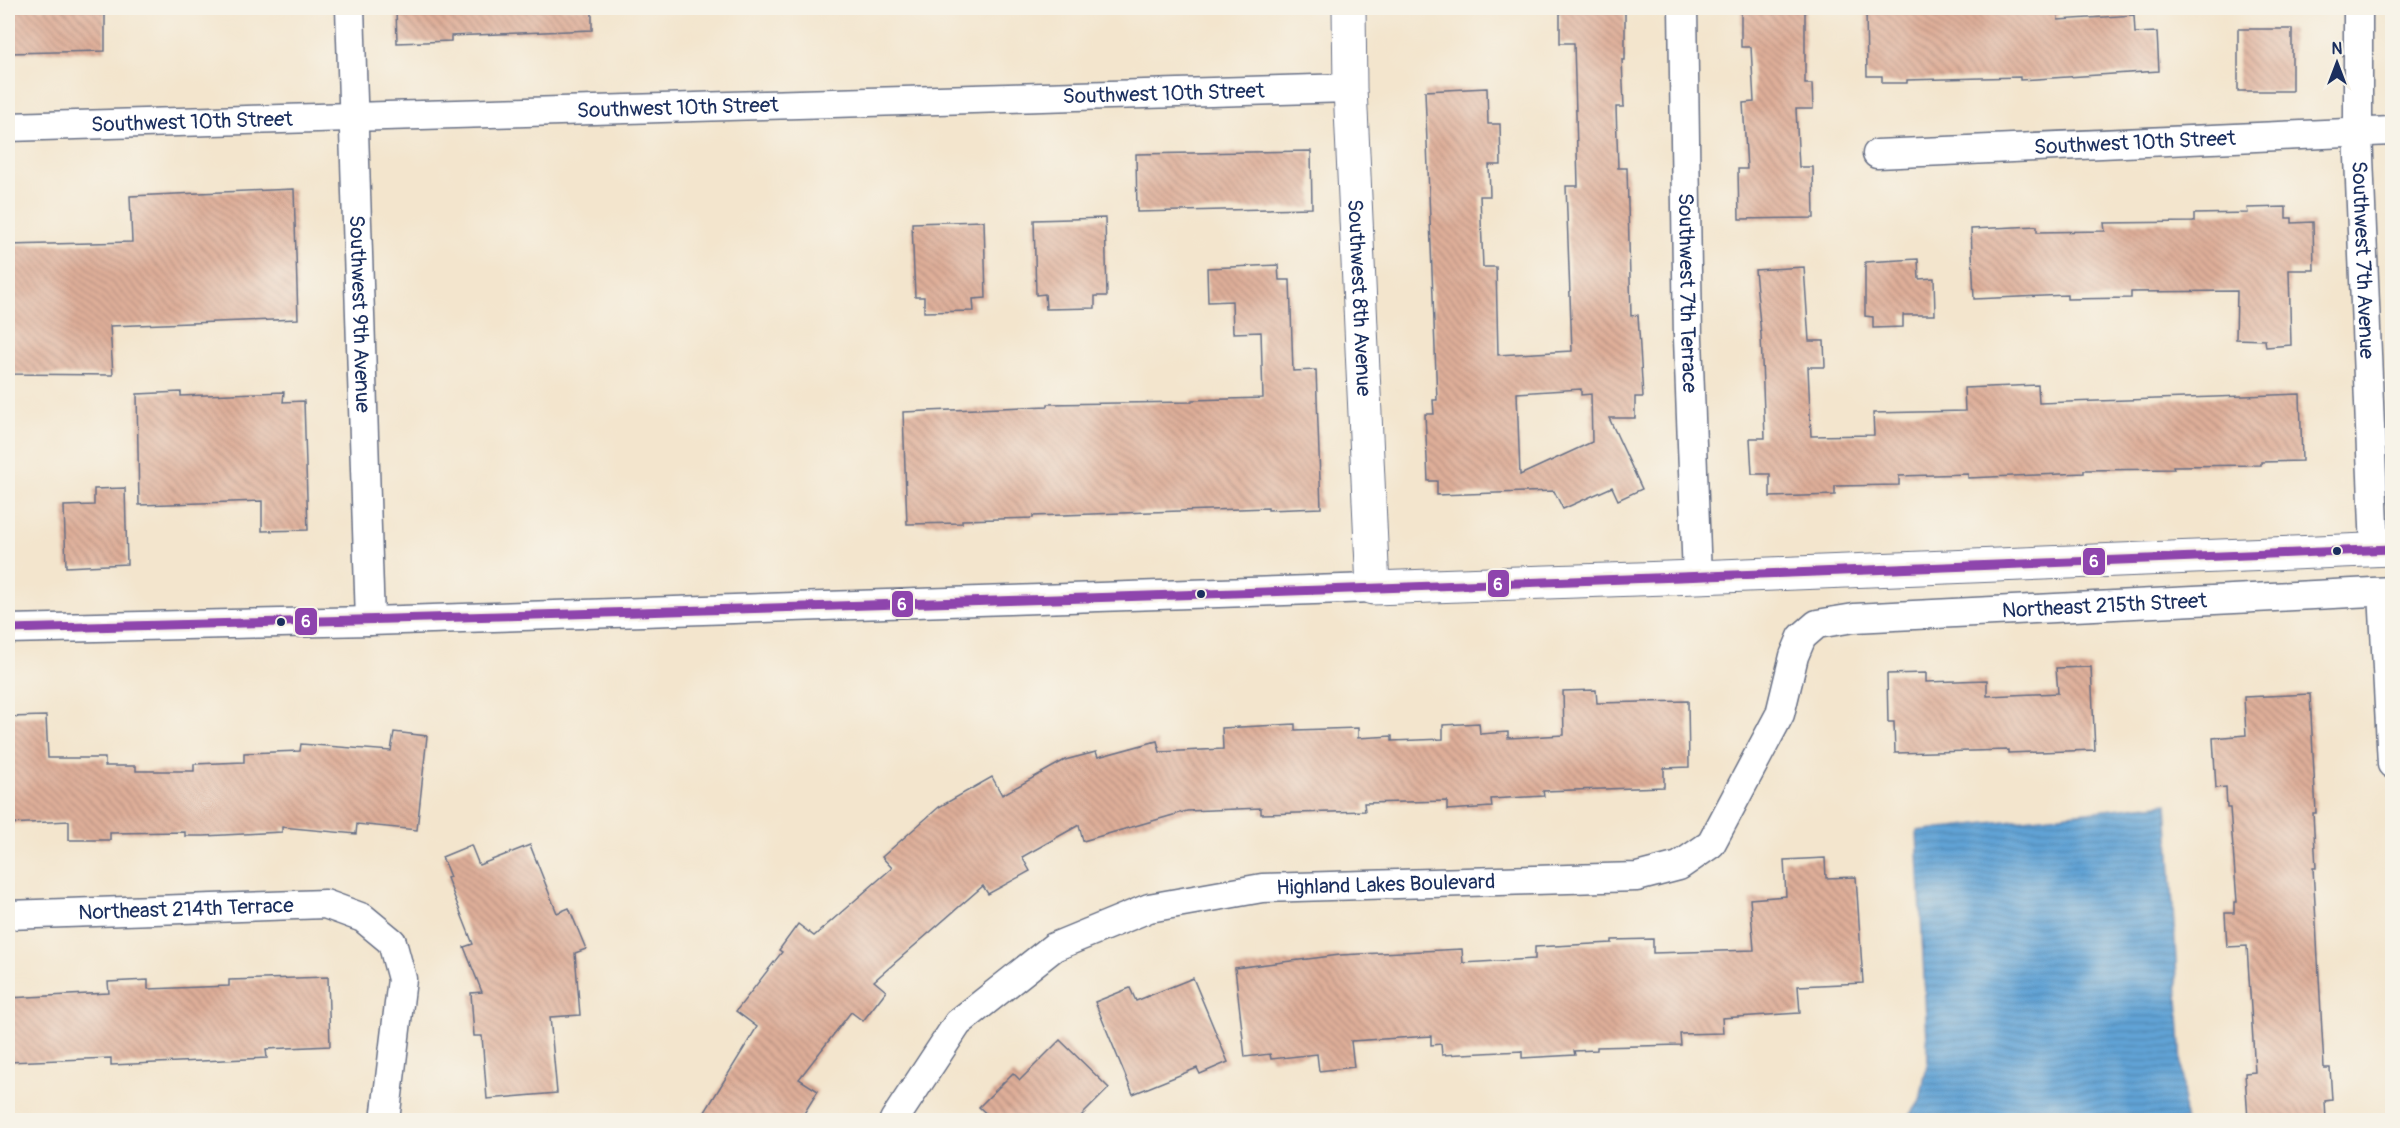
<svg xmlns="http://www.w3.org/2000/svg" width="2400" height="1128" viewBox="0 0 2400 1128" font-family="Pangolin,sans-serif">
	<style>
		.water { fill: url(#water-rules); stroke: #3e699a; stroke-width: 1.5 }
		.building { fill: url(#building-back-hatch); fill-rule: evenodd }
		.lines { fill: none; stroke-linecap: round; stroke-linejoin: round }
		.street-casing { stroke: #676f85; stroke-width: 31 }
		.secondary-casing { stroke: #676f85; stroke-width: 35 }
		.street { stroke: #fff; stroke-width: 28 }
		.secondary { stroke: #fff; stroke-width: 33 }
		.bus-1-casing { stroke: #f7f3e8; stroke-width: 14 }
		.bus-1 { stroke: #8e44ad; stroke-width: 9 }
		.bus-dot { fill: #1b2f5e; stroke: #f7f3e8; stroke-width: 2 }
		.labels { text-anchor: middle; stroke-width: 4.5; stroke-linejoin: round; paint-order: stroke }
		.street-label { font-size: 21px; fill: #1b2f5e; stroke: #f7f3e8 }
		.line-badge { stroke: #f7f3e8; stroke-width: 2 }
		.badge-label { font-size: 16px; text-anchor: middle; font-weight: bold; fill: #fff }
	</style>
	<defs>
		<pattern id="water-rules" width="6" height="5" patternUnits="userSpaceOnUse" patternTransform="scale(1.5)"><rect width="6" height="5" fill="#61a3d5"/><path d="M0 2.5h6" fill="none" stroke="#4f85b0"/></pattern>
		<pattern id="building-back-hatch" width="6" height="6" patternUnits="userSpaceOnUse" patternTransform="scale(1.5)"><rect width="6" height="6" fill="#dfaf99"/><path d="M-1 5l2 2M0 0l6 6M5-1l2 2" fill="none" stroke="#b48f80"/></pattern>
	</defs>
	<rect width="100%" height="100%" fill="#f7f3e8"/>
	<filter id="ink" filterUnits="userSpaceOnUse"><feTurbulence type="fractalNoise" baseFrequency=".0167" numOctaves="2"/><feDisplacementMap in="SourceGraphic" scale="12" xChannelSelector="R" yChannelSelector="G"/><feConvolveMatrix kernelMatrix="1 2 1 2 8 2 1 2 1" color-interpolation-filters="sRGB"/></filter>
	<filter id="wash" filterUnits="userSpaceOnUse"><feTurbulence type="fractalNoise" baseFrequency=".008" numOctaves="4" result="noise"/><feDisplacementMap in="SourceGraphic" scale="24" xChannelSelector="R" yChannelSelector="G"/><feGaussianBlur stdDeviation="1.35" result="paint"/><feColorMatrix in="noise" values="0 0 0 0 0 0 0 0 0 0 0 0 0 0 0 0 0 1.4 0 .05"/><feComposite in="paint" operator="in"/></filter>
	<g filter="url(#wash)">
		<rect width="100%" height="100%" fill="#f3e5cd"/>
		<path class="water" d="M2167 803 2185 1120H1907L1920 1101 1928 1060 1917 831Z"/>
		<g id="blocks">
			<g class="building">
				<path d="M8 8H105V51L8 53Z"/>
				<path d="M396 8H592V30L451 36V41L397 43Z"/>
				<path d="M1560 8H1625V60H1622L1624 107H1616L1618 168H1627L1631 316 1638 315 1643 397H1635V418H1609L1642 489 1618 500 1612 487 1563 509 1554 491 1437 495V481H1428L1425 414H1434L1433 400H1437L1425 91 1487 88 1488 124H1500L1501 165H1489L1490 196H1480L1483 267H1496L1498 355 1572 351 1566 186H1578L1574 43H1560ZM1581 389V395L1591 394 1592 442 1520 475 1517 393Z"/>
				<path d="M1741 8H1805V84H1812L1813 109H1796L1799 167H1813L1814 218 1739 219 1738 169H1747L1743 103 1754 102 1751 47H1741Z"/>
				<path d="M1866 8H2057L2058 20 2134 15 2135 33 2157 32 2159 71 2020 80V77L1907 80V83H1882V76H1867Z"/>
				<rect x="2238" y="29" width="54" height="62"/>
				<path d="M1311 151 1312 208 1137 212 1136 154Z"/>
				<path d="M294 189 298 319 110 326 113 375 8 374V245L132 242 130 196Z"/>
				<path d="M2286 207V218H2292V223L2313 222 2314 270H2289L2291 345 2266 347 2265 340 2236 339 2237 291 2131 292V298L2067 299V295L1974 299 1971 229 2037 226V232L2105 231 2104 223 2194 222V214L2248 213 2247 208Z"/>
				<path d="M1105 218 1107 296H1095V308L1046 309 1045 294 1036 295 1034 220Z"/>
				<path d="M984 221 986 298 973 299 974 311 924 312V297H915L912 223Z"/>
				<path d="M1918 259 1919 279 1934 278 1935 315H1903V327L1873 328V317L1865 316V262Z"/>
				<path d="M1278 265 1279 280H1290L1293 371 1316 370 1321 508 1268 510V508L1033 516V518L962 520V523L907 524 903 412 1048 406V404L1192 402V400L1263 398 1261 332 1233 333 1232 301 1208 302 1207 268Z"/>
				<path d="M1804 267 1809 341H1824L1825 367H1808L1811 436 1874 435 1873 413 1965 411 1964 388 2038 385 2039 403 2300 394 2302 461 2261 462V465L2173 466 2174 469 2084 470V473L1968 478V474L1899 476V485L1835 486V495L1770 497V474H1752L1750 438H1765L1761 335 1755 270Z"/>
				<path d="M181 392V396L284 392 283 402 304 401 308 530 262 531V501L139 505 137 394Z"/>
				<path d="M125 488 127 564 66 567 64 506 94 505V489Z"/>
				<path d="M2091 667 2095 750 2008 753V750L1895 753 1894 722H1888L1887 674 1926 673V682L1987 680V696L2058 693 2056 668Z"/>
				<path d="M1596 690 1597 703 1688 701 1689 767 1664 768V787L1543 791 1544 796 1491 799 1492 807 1447 810V801L1364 803 1365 811 1261 814V808L1187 811 1083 841 1079 825 1022 857 1030 871 988 894 983 886 874 981 886 991 863 1021 851 1012 799 1079 818 1091 800 1120H700L757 1027 736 1011 782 952 779 950 798 924 814 936 892 868 882 857 939 807 992 777 1002 795 1065 760 1096 752 1098 757 1157 741 1160 752 1223 749 1222 728 1295 724V730L1358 728V738L1392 736V741L1443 739V725L1479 723 1480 734 1508 732V738L1564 735 1563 691Z"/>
				<path d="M2310 694 2316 813H2313L2316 868H2313L2324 1068H2330L2332 1100 2325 1101 2326 1120H2248L2245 1073 2255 1072 2247 946 2227 947 2225 913H2234V902H2237L2230 808H2227L2226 787 2216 788 2213 738 2246 735 2244 697Z"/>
				<path d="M46 716 48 758H105V766H136V771H194V764L244 762V753L300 751 301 744 391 751 394 732 427 736 417 830 357 824 356 834 282 827V832L204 836H185V832L110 833V840H69V821L8 824V717Z"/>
				<path d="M471 845 479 865 530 845 557 913 569 908 586 949 575 953 580 1015 550 1017 557 1093 487 1099 482 1036H474L471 993 482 992 464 947 473 944 447 878 450 877 442 857Z"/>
				<path d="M1825 858 1826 878 1856 877 1863 983 1798 986 1800 1013 1722 1018 1723 1033 1680 1034 1681 1045 1597 1047V1050L1574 1051 1575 1055 1522 1058V1051L1442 1055 1441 1044 1431 1045V1036L1351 1041 1354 1067 1319 1071 1317 1054 1271 1059 1270 1054 1245 1057 1235 968 1340 955 1462 949 1463 963 1535 959V947L1612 943V940L1653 939V953L1754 950 1750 899 1786 896 1784 860Z"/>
				<path d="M328 977 330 1046 266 1049 267 1058 111 1065V1058L8 1062V998L109 993 108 982 148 980V989L229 986V980Z"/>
				<path d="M1193 978 1228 1062 1200 1074 1197 1068 1133 1094 1095 1002 1130 988 1136 1001Z"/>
				<path d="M1060 1040 1109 1088 1077 1120H993L979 1107 1013 1073 1020 1080Z"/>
			</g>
		</g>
	</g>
	<g filter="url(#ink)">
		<use href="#blocks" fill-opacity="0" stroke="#676f85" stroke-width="1.5"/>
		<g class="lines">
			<defs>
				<g id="street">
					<path id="s1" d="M350 8 370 621"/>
					<path id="s2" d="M1683 8 1688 338 1697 577"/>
					<path id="s3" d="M2358 8V132L2375 550"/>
					<path id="s4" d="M8 127 1350 88"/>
					<path id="s5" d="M1877 154 2392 131"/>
					<path d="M2383 592 2392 764"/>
					<path d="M8 629 370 621 1373 588"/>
					<path id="s6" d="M8 915 325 904 363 918 392 942 402 979 385 1120"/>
					<path id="s7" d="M894 1120 958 1023 1054 947 1149 908 1262 888 1637 877 1679 866 1711 844 1780 714 1794 656 1802 637 1817 624 1854 618 2392 591"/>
				</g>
				<g id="secondary">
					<path id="s8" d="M1349 8 1350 88 1373 588 1697 577 2392 549"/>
				</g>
			</defs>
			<use href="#street" class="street-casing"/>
			<use href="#secondary" class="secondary-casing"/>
			<use href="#street" class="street"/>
			<use href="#secondary" class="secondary"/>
			<defs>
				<path id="bus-1" d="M8 629C803 610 1597 582 2392 549"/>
			</defs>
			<use href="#bus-1" class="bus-1-casing"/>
			<use href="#bus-1" class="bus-1"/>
		</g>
	</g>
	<g class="bus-dot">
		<circle cx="2337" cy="551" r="5"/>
		<circle cx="1201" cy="594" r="5"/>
		<circle cx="281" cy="622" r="5"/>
	</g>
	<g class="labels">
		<g class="street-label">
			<text dy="7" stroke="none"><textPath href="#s4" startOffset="1156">Southwest 10th Street</textPath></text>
			<text dy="7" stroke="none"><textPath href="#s4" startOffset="670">Southwest 10th Street</textPath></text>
			<text dy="7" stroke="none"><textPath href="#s4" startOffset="184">Southwest 10th Street</textPath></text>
			<text dy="7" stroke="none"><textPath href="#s5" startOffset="258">Southwest 10th Street</textPath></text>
			<text dy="7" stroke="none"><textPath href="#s3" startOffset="252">Southwest 7th Avenue</textPath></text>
			<text dy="7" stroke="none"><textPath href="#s2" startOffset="285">Southwest 7th Terrace</textPath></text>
			<text dy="7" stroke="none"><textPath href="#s8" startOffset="290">Southwest 8th Avenue</textPath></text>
			<text dy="7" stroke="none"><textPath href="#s1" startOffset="306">Southwest 9th Avenue</textPath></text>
			<text dy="7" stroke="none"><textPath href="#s7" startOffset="1449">Northeast 215th Street</textPath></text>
			<text dy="7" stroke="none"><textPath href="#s7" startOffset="580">Highland Lakes Boulevard</textPath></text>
			<text dy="7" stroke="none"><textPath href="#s6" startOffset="178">Northeast 214th Terrace</textPath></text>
		</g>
	</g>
	<g class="line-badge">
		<rect x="2082" y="547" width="24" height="29" rx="6" fill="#8e44ad"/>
		<rect x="1487" y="569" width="23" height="29" rx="6" fill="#8e44ad"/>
		<rect x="891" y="590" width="23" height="28" rx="6" fill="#8e44ad"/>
		<rect x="294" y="607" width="24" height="29" rx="6" fill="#8e44ad"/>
	</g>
	<g class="badge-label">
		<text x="2094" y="567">6</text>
		<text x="1498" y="590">6</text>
		<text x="902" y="610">6</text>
		<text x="306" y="627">6</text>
	</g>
	<rect width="2400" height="1128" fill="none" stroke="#f7f3e8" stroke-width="30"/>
	<g transform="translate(2337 63)" stroke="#f7f3e8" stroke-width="4.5" paint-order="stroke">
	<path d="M0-4.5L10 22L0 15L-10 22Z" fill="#1b2f5e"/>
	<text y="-9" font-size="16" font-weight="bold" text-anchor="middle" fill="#1b2f5e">N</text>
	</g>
</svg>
